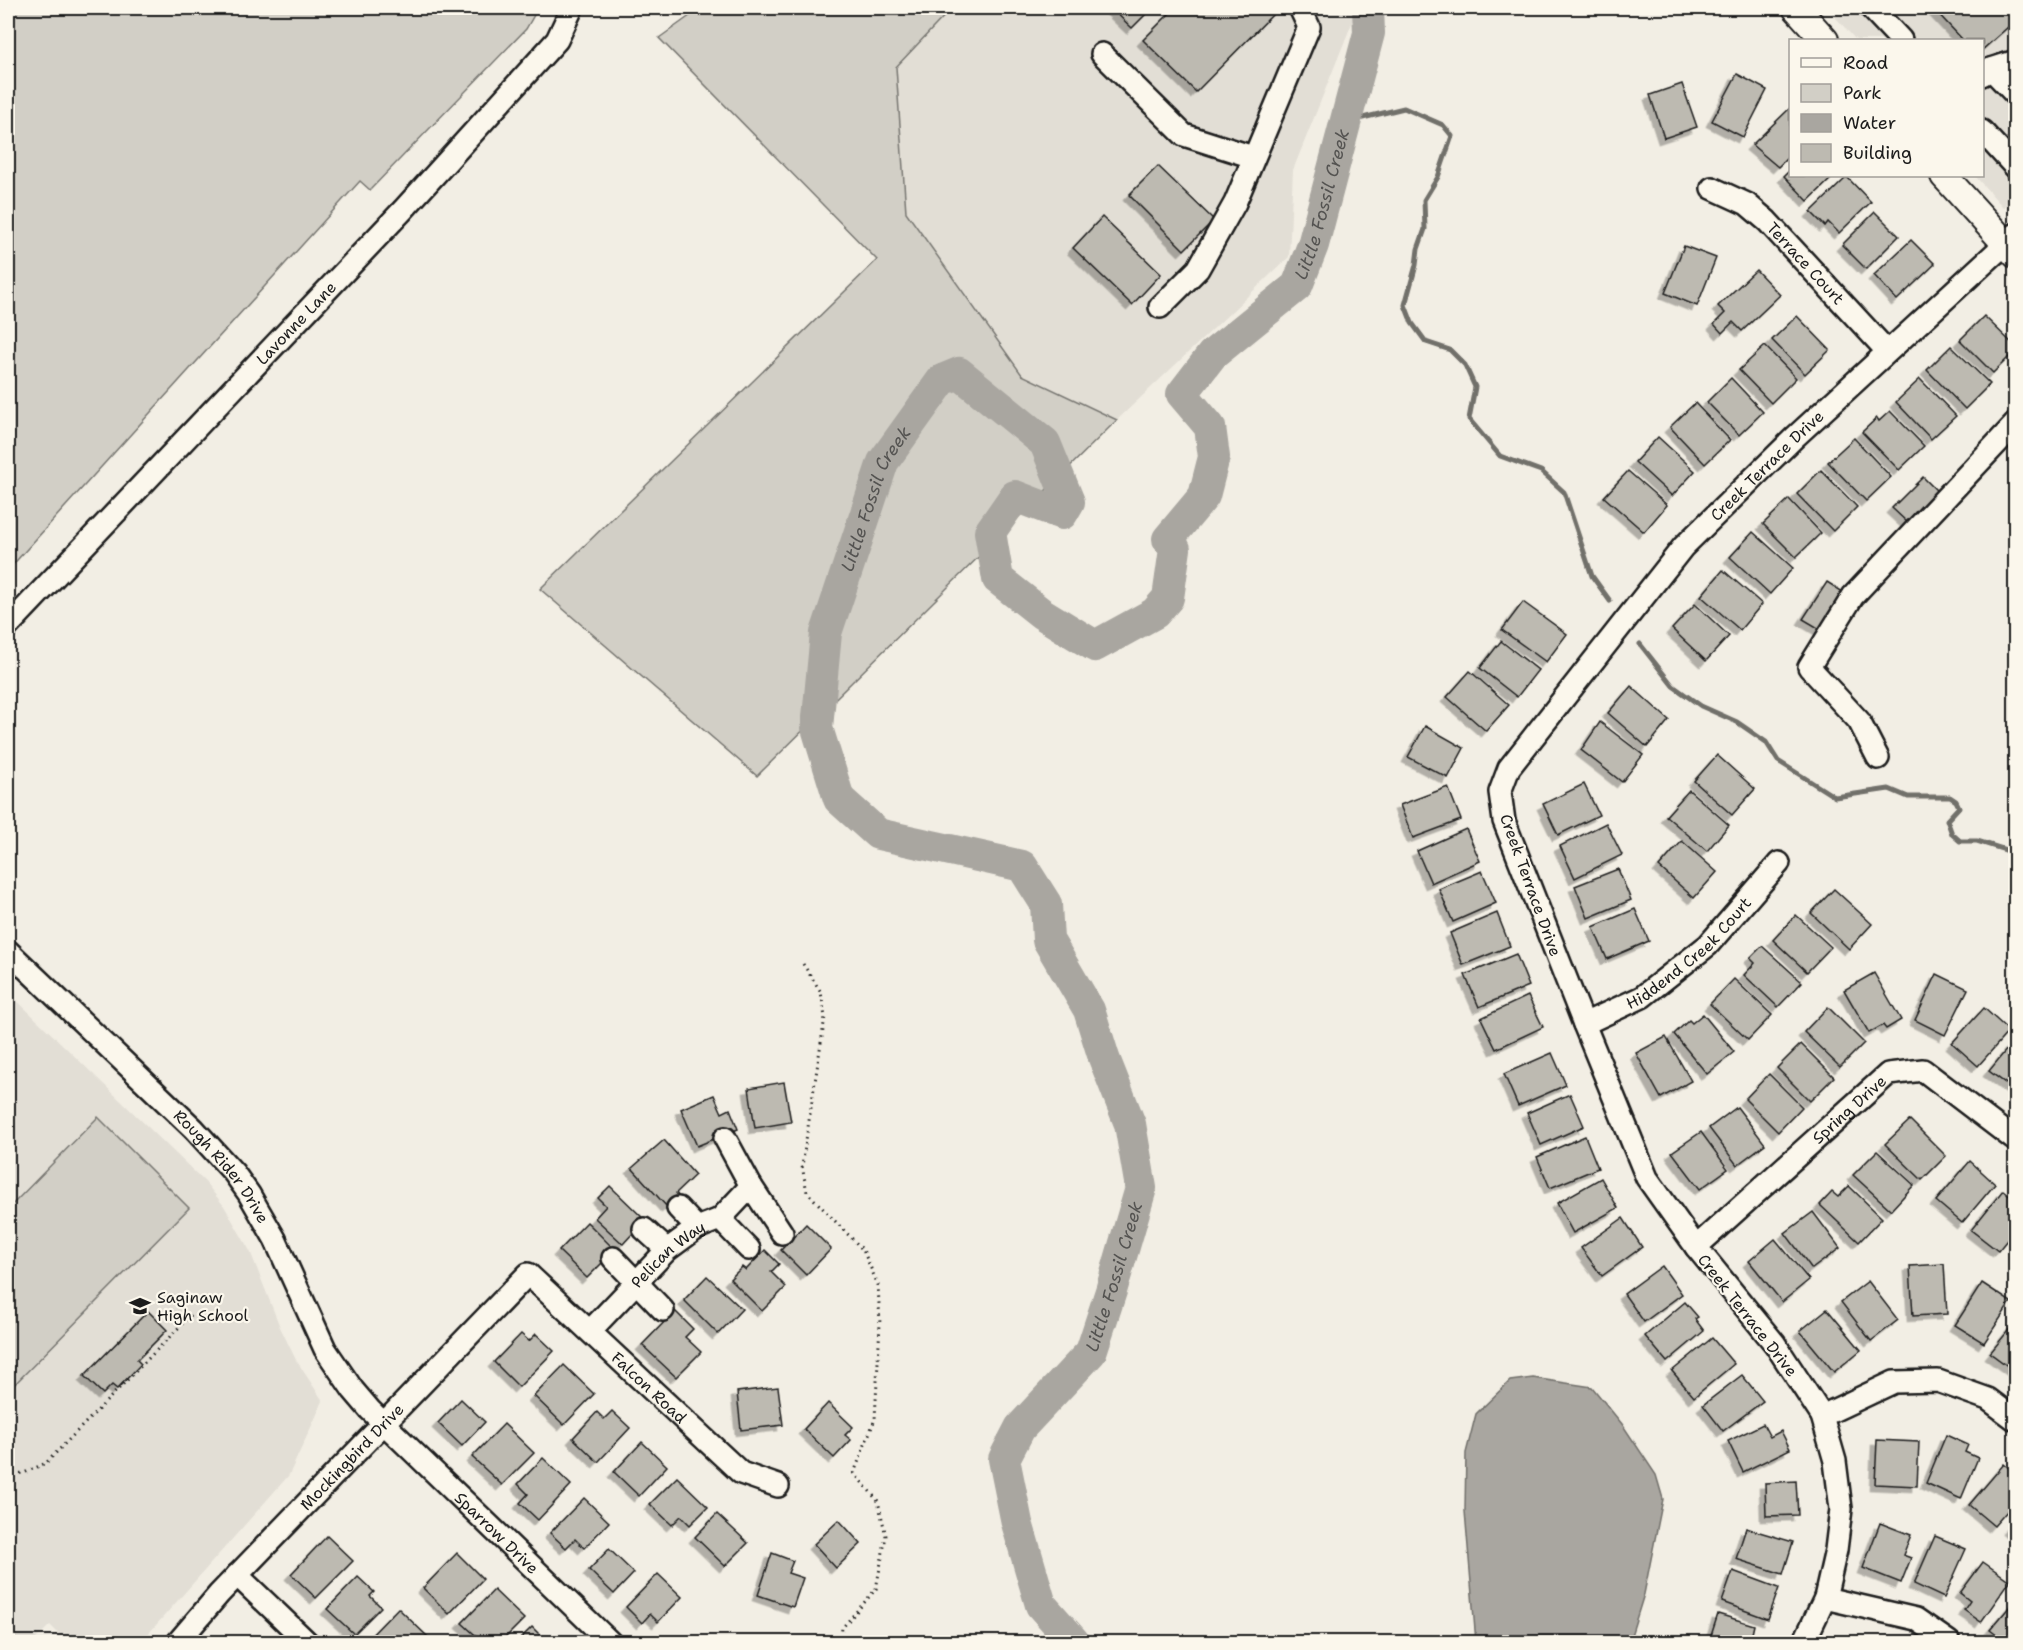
<svg xmlns="http://www.w3.org/2000/svg" width="2023" height="1650" viewBox="0 0 2023 1650" font-family="'Shantell Sans',sans-serif">
	<style>
		.built { fill: #e2ded5 }
		.green { fill: #d2cfc6; stroke: #777671; stroke-width: 1.5 }
		.water { fill: #a9a6a0; stroke: #716f6b; stroke-width: 1.5 }
		.lines { fill: none; stroke-linecap: round; stroke-linejoin: round }
		.stream { stroke: #716f6b; stroke-width: 5 }
		.river { stroke: #a9a6a0; stroke-width: 32 }
		.building { fill: #bdbab1; stroke: #1c1c1c; stroke-width: 1.5; filter: url(#shadow) }
		.minor-casing { stroke: #1c1c1c; stroke-width: 26 }
		.major-casing { stroke: #1c1c1c; stroke-width: 30 }
		.path { stroke: #1c1c1c; stroke-width: 3; stroke-dasharray: 1.5 4.5; stroke-linecap: butt }
		.minor { stroke: #fbf7ec; stroke-width: 21 }
		.major { stroke: #fbf7ec; stroke-width: 26 }
		.labels { text-anchor: middle; stroke-width: 4.5; stroke-linejoin: round; paint-order: stroke }
		.street-label { font-size: 16px; fill: #1c1c1c; stroke: #fbf7ec }
		.poi-label { font-size: 16px; fill: #1c1c1c; stroke: #fbf7ec; text-anchor: start }
		.water-label { font-size: 18px; font-style: italic; fill: #545351; stroke: #fbf7ec }
	</style>
	<defs>
		<filter id="shadow"><feDropShadow dx="-5.5" dy="5.5" stdDeviation="0" flood-color="#0004"/></filter>
	</defs>
	<rect width="100%" height="100%" fill="#f2eee4"/>
	<filter id="ink" filterUnits="userSpaceOnUse"><feTurbulence type="fractalNoise" baseFrequency=".0167" numOctaves="2"/><feDisplacementMap in="SourceGraphic" scale="12" xChannelSelector="R" yChannelSelector="G"/><feConvolveMatrix kernelMatrix="1 2 1 2 8 2 1 2 1" color-interpolation-filters="sRGB"/></filter>
	<g filter="url(#ink)">
		<g class="built">
			<path d="M952 8H1358L1293 170 1289 257 1117 420 1022 375 906 212 896 66Z"/>
			<path d="M1827 8H2015V197L2003 207 1975 176H1982V40H1856Z"/>
			<path d="M8 992 205 1182 224 1206 250 1251 280 1327 296 1360 323 1401 289 1475 141 1642H67L50 1625 33 1642H8Z"/>
		</g>
		<g class="green">
			<path d="M8 8H538L526 29 370 190 360 181 8 570Z"/>
			<path d="M701 8H952L896 67 906 212 1022 375 1117 420 757 776 540 589 877 260 659 38Z"/>
			<path d="M98 1117 189 1208 8 1391V1209Z"/>
		</g>
		<path class="water" d="M1533 1378 1592 1387 1622 1424 1656 1475 1663 1499 1644 1594 1629 1642H1476L1465 1511 1466 1453 1476 1414 1510 1381Z"/>
		<g class="lines">
			<g class="stream">
				<path d="M1346 122 1404 108 1443 125 1452 136 1438 177 1424 200 1425 229 1418 249 1416 265 1405 305 1412 323 1426 342 1450 350 1465 365 1475 387 1469 419 1500 456 1541 471 1564 492 1592 576 1610 601"/>
				<path d="M1640 644 1673 686 1701 706 1737 722 1766 742 1778 761 1835 797 1889 789 1908 797H1950L1956 801 1959 807 1947 820 1952 834 1960 841H1977L2012 852 2016 856"/>
			</g>
			<path class="river" id="s1" d="M1074 1642 1041 1605 1017 1523 1004 1459 1020 1428 1091 1352 1111 1291 1141 1188 1130 1124 1104 1058 1089 1010 1048 940 1046 904 1022 866 878 834 839 799 817 728 826 633 883 462 942 380 959 373 1045 443 1069 502 1062 514 1015 496 990 532 998 579 1041 613 1095 646 1155 613 1168 598 1175 549 1168 539 1204 496 1214 457 1210 427 1182 394 1212 355 1297 286 1313 245 1369 33 1368 8"/>
		</g>
		<g class="building">
			<path d="M1111 8H1152L1132 28Z"/>
			<path d="M1175 8H1279L1196 92 1143 40Z"/>
			<path d="M1933 8H2016V20L1982 50V40H1963Z"/>
			<path d="M1737 74 1767 90 1743 137 1712 121Z"/>
			<path d="M1682 84 1697 127 1664 138 1650 95Z"/>
			<path d="M1790 108V155L1778 167 1752 145Z"/>
			<path d="M1158 166 1214 220 1184 250 1129 195Z"/>
			<path d="M1790 170V176H1834L1808 201 1784 176Z"/>
			<path d="M1847 177 1871 202 1839 233 1828 222 1825 226 1811 212Z"/>
			<path d="M1875 212 1899 236 1866 269 1842 245Z"/>
			<path d="M1102 217 1161 274 1132 305 1073 248Z"/>
			<path d="M1911 240 1935 264 1897 300 1874 275Z"/>
			<path d="M1684 246 1716 258 1697 306 1665 293Z"/>
			<path d="M1756 270 1780 295 1742 331 1733 322 1722 333 1714 324 1725 313 1718 306Z"/>
			<path d="M1797 316 1830 350 1805 374 1772 340Z"/>
			<path d="M1984 316 2016 347V350L1993 373 1960 340Z"/>
			<path d="M1765 346 1796 378 1771 403 1739 370Z"/>
			<path d="M1951 346 1990 384 1965 409 1927 370Z"/>
			<path d="M1731 378 1763 412 1739 435 1707 402Z"/>
			<path d="M1920 379 1956 416 1931 439 1896 402Z"/>
			<path d="M1695 403 1730 440 1705 464 1670 427Z"/>
			<path d="M1890 411 1924 446 1899 470 1862 432 1877 418 1879 421Z"/>
			<path d="M1658 437 1695 471 1672 496 1635 462Z"/>
			<path d="M1854 438 1891 477 1866 501 1828 462Z"/>
			<path d="M1821 470 1857 507 1833 531 1797 494Z"/>
			<path d="M1628 471 1667 505 1644 532 1604 497Z"/>
			<path d="M1923 477 1938 492 1907 522 1892 508Z"/>
			<path d="M1789 499 1821 533 1796 557 1763 524Z"/>
			<path d="M1753 532 1793 568 1770 594 1730 557Z"/>
			<path d="M1723 570 1762 604 1740 630 1701 596Z"/>
			<path d="M1827 582 1843 592 1820 629 1803 619Z"/>
			<path d="M1523 602 1567 634 1546 662 1502 630Z"/>
			<path d="M1695 604 1729 636 1706 661 1672 629Z"/>
			<path d="M1501 641 1538 670 1517 697 1480 668Z"/>
			<path d="M1470 671 1509 705 1486 731 1447 697Z"/>
			<path d="M1631 686 1669 720 1647 747 1608 713Z"/>
			<path d="M1600 722 1643 755 1622 782 1581 750Z"/>
			<path d="M1425 726 1464 748 1448 778 1408 757Z"/>
			<path d="M1717 755 1755 789 1732 815 1694 781Z"/>
			<path d="M1584 784 1599 815 1558 835 1543 804Z"/>
			<path d="M1448 787 1461 820 1413 838 1400 805Z"/>
			<path d="M1689 790 1729 825 1707 851 1666 816Z"/>
			<path d="M1606 823 1622 855 1575 878 1560 846Z"/>
			<path d="M1466 829 1480 861 1431 883 1417 851Z"/>
			<path d="M1682 841 1717 872 1694 898 1659 867Z"/>
			<path d="M1618 869 1631 900 1588 918 1575 886Z"/>
			<path d="M1482 871 1496 903 1453 922 1439 889Z"/>
			<path d="M1834 889 1872 924 1849 949 1811 913Z"/>
			<path d="M1635 909 1649 941 1607 959 1593 927Z"/>
			<path d="M1497 913 1510 946 1463 965 1450 933Z"/>
			<path d="M1796 915 1831 947 1807 972 1773 940Z"/>
			<path d="M1762 946 1802 982 1778 1007 1744 975 1755 963 1750 958Z"/>
			<path d="M1516 954 1529 986 1479 1007 1465 975Z"/>
			<path d="M1874 973 1901 1020 1886 1029 1883 1025 1869 1033 1844 990Z"/>
			<path d="M1937 974 1968 989 1945 1035 1915 1020Z"/>
			<path d="M1734 979 1772 1015 1748 1040 1710 1004Z"/>
			<path d="M1528 996 1543 1027 1496 1049 1481 1018Z"/>
			<path d="M1828 1007 1864 1043 1840 1067 1804 1032Z"/>
			<path d="M1984 1008 2009 1031 1978 1066 1952 1043Z"/>
			<path d="M1703 1014 1734 1052 1707 1074 1674 1034 1689 1020 1692 1023Z"/>
			<path d="M1666 1037 1691 1081 1661 1098 1636 1053Z"/>
			<path d="M2016 1038V1091L1989 1071Z"/>
			<path d="M1801 1044 1834 1077 1810 1101 1777 1068Z"/>
			<path d="M1552 1053 1566 1085 1518 1106 1504 1074Z"/>
			<path d="M1769 1074 1802 1107 1778 1132 1745 1099Z"/>
			<path d="M784 1082 791 1122 755 1128 749 1088Z"/>
			<path d="M1570 1094 1584 1126 1541 1145 1527 1113Z"/>
			<path d="M714 1095 722 1113 730 1109 738 1129 697 1146 681 1109Z"/>
			<path d="M1737 1107 1765 1144 1737 1165 1709 1128Z"/>
			<path d="M1910 1120 1946 1156 1922 1180 1885 1144Z"/>
			<path d="M1701 1132 1728 1169 1700 1189 1672 1152Z"/>
			<path d="M1585 1136 1598 1168 1550 1188 1537 1157Z"/>
			<path d="M664 1140 695 1175 676 1193 679 1197 667 1207 632 1168Z"/>
			<path d="M1877 1151 1914 1185 1891 1210 1853 1175Z"/>
			<path d="M1970 1161 1995 1184 1962 1223 1936 1201Z"/>
			<path d="M1601 1178 1618 1208 1573 1233 1557 1203Z"/>
			<path d="M610 1186 645 1220 623 1244 595 1218 606 1206 598 1198Z"/>
			<path d="M1849 1186 1882 1218 1859 1242 1820 1205 1832 1192 1838 1197Z"/>
			<path d="M2003 1190 2016 1200V1229L1998 1251 1971 1230Z"/>
			<path d="M1813 1212 1840 1248 1812 1269 1785 1233Z"/>
			<path d="M1623 1218 1642 1247 1602 1276 1581 1248Z"/>
			<path d="M587 1222 615 1250 587 1278 559 1251Z"/>
			<path d="M806 1224 831 1249 806 1275 781 1250Z"/>
			<path d="M1775 1239 1809 1280 1782 1302 1749 1261Z"/>
			<path d="M765 1250 779 1264 771 1272 786 1287 762 1311 730 1279 742 1267 746 1270Z"/>
			<path d="M1944 1264 1947 1314 1913 1316 1910 1266Z"/>
			<path d="M1662 1266 1682 1294 1644 1322 1624 1294Z"/>
			<path d="M707 1276 742 1309 718 1334 684 1300Z"/>
			<path d="M1868 1281 1898 1320 1871 1341 1841 1302Z"/>
			<path d="M1982 1283 2011 1302 1984 1343 1955 1325Z"/>
			<path d="M1685 1302 1698 1317 1695 1319 1704 1331 1667 1362 1645 1336Z"/>
			<path d="M1827 1309 1861 1350 1834 1372 1800 1331Z"/>
			<path d="M148 1311 167 1330 137 1360 141 1364 117 1389 112 1385 103 1394 84 1376Z"/>
			<path d="M675 1311 693 1329 685 1337 701 1352 676 1377 642 1345Z"/>
			<path d="M2016 1321V1372L1990 1353Z"/>
			<path d="M521 1334 529 1341 536 1334 554 1351 519 1387 494 1362Z"/>
			<path d="M1712 1338 1734 1364 1694 1397 1672 1371Z"/>
			<path d="M564 1365 594 1394 564 1425 534 1396Z"/>
			<path d="M1742 1375 1763 1401 1723 1431 1703 1405Z"/>
			<path d="M778 1387 783 1425 741 1430 737 1392Z"/>
			<path d="M461 1399 485 1422 462 1446 438 1423Z"/>
			<path d="M828 1403 853 1427 845 1435 851 1440 834 1458 804 1429Z"/>
			<path d="M612 1411 630 1428 598 1462 573 1438 597 1412 604 1419Z"/>
			<path d="M504 1424 534 1453 502 1485 472 1457Z"/>
			<path d="M1763 1424 1770 1437 1781 1431 1790 1449 1743 1472 1728 1441Z"/>
			<path d="M1946 1435 1968 1445 1965 1452 1978 1458 1961 1499 1926 1483Z"/>
			<path d="M1877 1440 1919 1442 1917 1486 1875 1484Z"/>
			<path d="M642 1442 667 1466 639 1496 614 1472Z"/>
			<path d="M543 1458 571 1485 538 1520 520 1503 528 1494 518 1484Z"/>
			<path d="M2004 1464 2016 1474V1501L1994 1526 1969 1505Z"/>
			<path d="M677 1477 708 1507 690 1525 681 1516 672 1525 650 1504Z"/>
			<path d="M1796 1481 1798 1515 1766 1516 1765 1483Z"/>
			<path d="M584 1498 609 1522 584 1548 575 1539 566 1548 550 1533Z"/>
			<path d="M717 1514 748 1543 725 1566 695 1537Z"/>
			<path d="M2016 1519V1535L2008 1528Z"/>
			<path d="M839 1520 861 1544 836 1568 814 1544Z"/>
			<path d="M1880 1523 1911 1535 1903 1555 1911 1558 1901 1583 1863 1568Z"/>
			<path d="M1746 1528 1793 1542 1783 1574 1736 1559Z"/>
			<path d="M327 1536 353 1561 316 1598 291 1574Z"/>
			<path d="M1935 1536 1966 1549 1944 1598 1914 1584Z"/>
			<path d="M609 1549 634 1573 614 1594 589 1570Z"/>
			<path d="M457 1553 483 1579 449 1614 423 1588Z"/>
			<path d="M772 1553 793 1561 788 1573 803 1578 793 1607 758 1595Z"/>
			<path d="M1983 1562 2010 1581 1981 1622 1964 1610 1970 1601 1960 1593Z"/>
			<path d="M1733 1571 1779 1588 1768 1619 1722 1602Z"/>
			<path d="M658 1574 682 1597 658 1622 650 1614 642 1623 626 1607Z"/>
			<path d="M358 1577 374 1592 370 1596 381 1607 354 1634 327 1609Z"/>
			<path d="M494 1590 524 1619 501 1642H483L462 1623Z"/>
			<path d="M2016 1599V1642H2006L1990 1630Z"/>
			<path d="M398 1608 429 1638 424 1642H365Z"/>
			<path d="M1718 1614 1754 1625 1751 1638 1761 1641V1642H1709Z"/>
			<path d="M532 1627 543 1638 539 1642H517Z"/>
		</g>
		<g class="lines">
			<defs>
				<g id="minor">
					<path d="M1871 8 1901 40"/>
					<path d="M1102 54 1184 135 1253 157"/>
					<path d="M1991 69 2016 95"/>
					<path d="M1982 75 1991 69 2016 61"/>
					<path d="M1982 131 2016 168"/>
					<path id="s2" d="M1712 188 1747 204 1767 221 1887 351"/>
					<path d="M1160 307 1198 269 1235 203 1309 27 1300 8"/>
					<path id="s3" d="M8 626 403 210 557 40 572 8"/>
					<path d="M1878 758 1859 721 1809 667 1853 596 2016 423"/>
					<path id="s4" d="M8 951 194 1129 234 1173 249 1194 275 1239 325 1349 353 1390 370 1410 610 1642"/>
					<path id="s5" d="M1584 1024 1642 997 1708 945 1779 863"/>
					<path d="M725 1138 751 1186 782 1233"/>
					<path d="M678 1208 697 1228"/>
					<path d="M720 1219 749 1249"/>
					<path d="M644 1229 667 1250"/>
					<path id="s6" d="M1696 1247 1888 1074 1923 1070 2016 1141"/>
					<path d="M613 1258 663 1310"/>
					<path id="s7" d="M590 1331 667 1250 697 1228 720 1219 751 1186"/>
					<path d="M1822 1416 1894 1382 1938 1381 1988 1399 2016 1420"/>
					<path d="M237 1575 307 1642"/>
					<path d="M1825 1598 1916 1619 1949 1642"/>
					<path id="s8" d="M178 1642 219 1594 528 1274 741 1473 778 1486"/>
					<path id="s9" d="M1804 1642 1825 1598 1836 1550 1841 1509 1835 1461 1822 1416 1775 1344 1696 1247 1647 1178 1584 1024 1504 821 1500 792 1509 768 1683 547 1795 437 2016 234"/>
				</g>
				<g id="major">
					<path d="M1796 8 1825 40"/>
					<path d="M1944 176 2016 255"/>
				</g>
			</defs>
			<use href="#minor" class="minor-casing"/>
			<use href="#major" class="major-casing"/>
			<g class="path">
				<path d="M803 964 821 992 825 1017 802 1166 807 1192 863 1250 878 1285 880 1324 875 1419 854 1473 878 1501 886 1536 876 1589 842 1628 840 1642"/>
				<path d="M8 1474 24 1473 46 1463 192 1314"/>
			</g>
			<use href="#minor" class="minor"/>
			<use href="#major" class="major"/>
		</g>
	</g>
	<defs>
		<symbol id="school-bare" viewBox="-9 -9 18 18"><path d="M0-5L7-2L0 1L-7-2ZM-4 1L0 2.5L4 1V4Q0 6-4 4Z" fill="#1c1c1c" stroke="#fbf7ec" stroke-width="2.5" paint-order="stroke"/></symbol>
	</defs>
	<g fill-rule="evenodd">
		<use href="#school-bare" x="125" y="1291" width="30" height="30"/>
	</g>
	<g class="labels">
		<g class="street-label">
			<text dy="6" stroke="none"><textPath href="#s2" startOffset="122">Terrace Court</textPath></text>
			<text dy="6" stroke="none"><textPath href="#s3" startOffset="418">Lavonne Lane</textPath></text>
			<text dy="6" stroke="none"><textPath href="#s9" startOffset="1368">Creek Terrace Drive</textPath></text>
			<text transform="translate(1531 885) rotate(70)" y="6">Creek Terrace Drive</text>
			<text dy="6" stroke="none"><textPath href="#s5" startOffset="128">Hiddend Creek Court</textPath></text>
			<text dy="6" stroke="none"><textPath href="#s6" startOffset="206">Spring Drive</textPath></text>
			<text dy="6" stroke="none"><textPath href="#s4" startOffset="304">Rough Rider Drive</textPath></text>
			<text dy="6" stroke="none"><textPath href="#s7" startOffset="110">Pelican Way</textPath></text>
			<text transform="translate(1748 1315) rotate(52)" y="6">Creek Terrace Drive</text>
			<text dy="6" stroke="none"><textPath href="#s8" startOffset="674">Falcon Road</textPath></text>
			<text dy="6" stroke="none"><textPath href="#s8" startOffset="254">Mockingbird Drive</textPath></text>
			<text dy="6" stroke="none"><textPath href="#s4" startOffset="768">Sparrow Drive</textPath></text>
		</g>
		<g class="poi-label">
			<text x="157" y="1303">Saginaw<tspan x="157" dy="18">High School</tspan></text>
		</g>
		<g class="water-label">
			<text dy="6" stroke="none"><textPath href="#s1" startOffset="2541">Little Fossil Creek</textPath></text>
			<text dy="6" stroke="none"><textPath href="#s1" startOffset="1372">Little Fossil Creek</textPath></text>
			<text dy="6" stroke="none"><textPath href="#s1" startOffset="418">Little Fossil Creek</textPath></text>
		</g>
	</g>
	<rect width="2023" height="1650" fill="none" stroke="#fbf7ec" stroke-width="30"/>
	<rect x="15" y="15" width="1993" height="1620" fill="none" stroke="#1c1c1c" stroke-width="2" filter="url(#ink)"/>
	<rect x="1789" y="39" width="195" height="138" fill="#fbf7ec" stroke="#a29f99" stroke-width="1.5"/>
	<rect x="1801" y="58" width="30" height="9" fill="#fbf7ec" stroke="#a29f99" stroke-width="1.5"/>
	<text x="1843" y="69" font-size="18" fill="#1c1c1c">Road</text>
	<rect x="1801" y="84" width="30" height="18" fill="#d2cfc6" stroke="#a29f99" stroke-width="1.5"/>
	<text x="1843" y="99" font-size="18" fill="#1c1c1c">Park</text>
	<rect x="1801" y="114" width="30" height="18" fill="#a9a6a0" stroke="#a29f99" stroke-width="1.5"/>
	<text x="1843" y="129" font-size="18" fill="#1c1c1c">Water</text>
	<rect x="1801" y="144" width="30" height="18" fill="#bdbab1" stroke="#a29f99" stroke-width="1.5"/>
	<text x="1843" y="159" font-size="18" fill="#1c1c1c">Building</text>
</svg>
